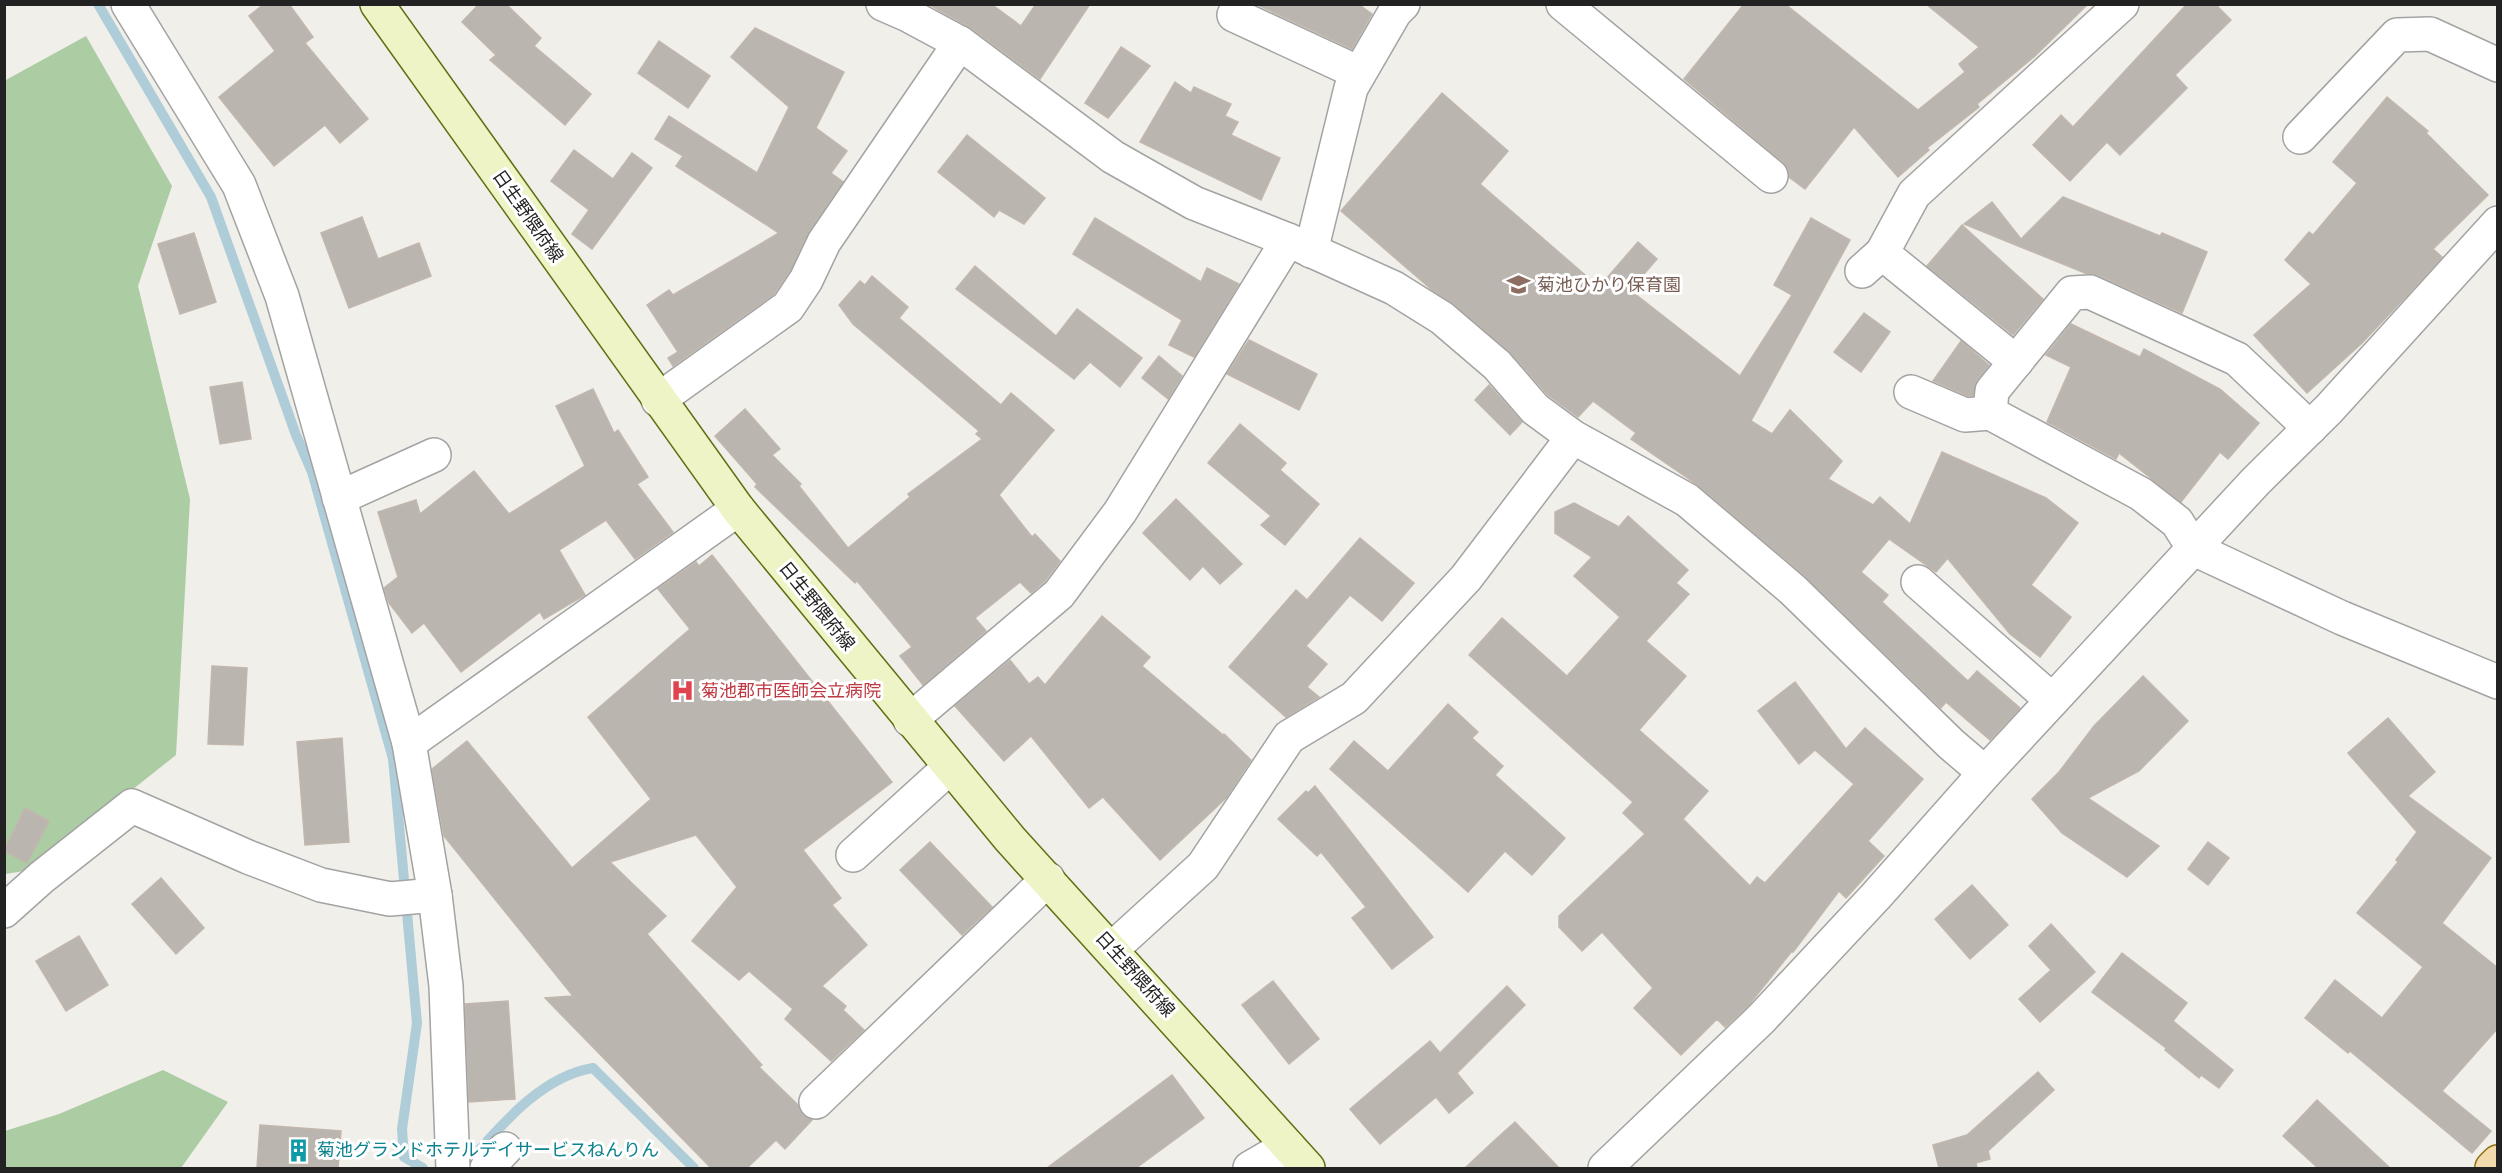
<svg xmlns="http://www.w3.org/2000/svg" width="2502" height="1173" viewBox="0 0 2502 1173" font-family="'Open Sans','Noto Sans JP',sans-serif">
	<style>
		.forest { fill: #accca3 }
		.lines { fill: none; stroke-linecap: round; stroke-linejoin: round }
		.stream { stroke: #afcdd9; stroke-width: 10 }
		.building { fill: #bab5af; stroke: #c1b7ad; stroke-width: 1.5 }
		.street-casing { stroke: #a3a3a3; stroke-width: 36 }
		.secondary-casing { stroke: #5f7011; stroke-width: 36 }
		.primary-casing { stroke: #8f6f10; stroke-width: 36 }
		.street { stroke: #fff; stroke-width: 33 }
		.secondary { stroke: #eef4c5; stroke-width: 33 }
		.primary { stroke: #f3daac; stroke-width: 33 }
		.labels { text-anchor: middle; stroke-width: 6; stroke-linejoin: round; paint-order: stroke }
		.street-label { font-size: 18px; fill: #222; stroke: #fff }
		.education-label { font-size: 18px; fill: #785e54; stroke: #fff; text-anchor: start }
		.health-label { font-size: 18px; fill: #be3a42; stroke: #fff; text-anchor: start }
		.culture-label { font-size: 18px; fill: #0d838f; stroke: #fff; text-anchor: start }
	</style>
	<rect width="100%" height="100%" fill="#f1efea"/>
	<g class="forest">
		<path d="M86 36 172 186 138 286 190 499 176 755 31 870 5 874 4 81Z"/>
		<path d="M163 1070 228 1102 181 1168H5V1131L59 1114Z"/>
	</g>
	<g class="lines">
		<g class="stream">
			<path d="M98 4 211 197 296 435 312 472 393 759 417 1023 402 1129 404 1157 423 1168"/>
			<path d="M472 1158C504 1122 543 1076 593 1068L694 1168"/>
		</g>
	</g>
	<g class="building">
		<path d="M264 4H289L313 37 305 43 368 119 340 143 325 125 274 166 219 97 275 51 249 16Z"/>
		<path d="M479 4H506L541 38 534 46 591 94 565 125 490 60 496 55 462 22Z"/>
		<path d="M928 4H991L1021 26 1036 4H1090L1040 79 971 28Z"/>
		<path d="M1256 4H1358L1372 14 1352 49Z"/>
		<path d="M1744 4H1785L1918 110 1965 72 1959 64 1979 47 1926 4H2088L2035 56 1977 104 1979 107 1927 148 1929 150 1898 177 1854 127 1805 189 1789 177 1788 169 1783 162 1684 79Z"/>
		<path d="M2187 4H2215L2231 20 2175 75 2187 88 2120 155 2107 142 2070 181 2033 145 2061 115 2073 127Z"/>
		<path d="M755 28 844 72 816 128 847 151 831 173 843 182 809 231 790 271 774 294 673 366 668 358 678 352 647 305 669 290 673 295 779 233 676 166 683 156 655 139 669 116 757 173 789 107 731 57Z"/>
		<path d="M659 41 710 76 688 108 638 73Z"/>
		<path d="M1121 47 1150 66 1108 118 1085 103Z"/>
		<path d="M1175 82 1191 93 1194 87 1231 104 1225 116 1238 122 1231 135 1280 158 1261 200 1140 142Z"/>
		<path d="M1442 93 1508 151 1480 184 1599 287 1638 242 1657 259 1630 290 1740 376 1792 295 1774 285 1811 218 1850 240 1751 421 1772 434 1790 410 1842 461 1828 479 1873 505 1880 497 1910 524 1942 452 2046 498 2078 523 2031 585 2071 617 2040 657 2010 634 1944 554 1947 559 1936 572 1889 539 1861 572 1888 595 1882 602 1968 681 1977 671 2020 708 1990 740 1946 702 1941 708 1805 576 1699 486 1631 439 1636 433 1593 401 1578 417 1548 395 1509 351 1454 304 1432 290 1341 211Z"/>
		<path d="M2387 97 2428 131 2426 133 2488 195 2433 249 2442 257 2413 289 2362 343 2307 393 2254 335 2311 284 2285 260 2309 232 2313 235 2357 183 2333 162Z"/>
		<path d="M967 135 1045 198 1024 224 999 210 994 217 938 172Z"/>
		<path d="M574 150 613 179 632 153 652 168 592 249 572 234 589 210 551 181Z"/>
		<path d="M2063 197 2160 236 2162 233 2207 252 2182 313 2098 275 2085 273 1964 224 1992 202 2021 239Z"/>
		<path d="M362 217 378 259 419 243 431 276 349 308 321 233Z"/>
		<path d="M1095 218 1201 282 1207 268 1239 284 1194 357 1169 345 1182 320 1073 254Z"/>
		<path d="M1962 225 2043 299 2013 335 1927 266Z"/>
		<path d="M194 233 216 302 180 314 158 244Z"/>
		<path d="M975 266 1056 336 1077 309 1142 358 1120 387 1090 362 1074 379 956 289Z"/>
		<path d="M872 276 908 307 899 318 1001 405 1011 393 1054 430 999 495 1032 537 1035 534 1060 561 1045 581 1031 593 1020 582 975 618 986 631 923 685 900 656 912 647 878 606 857 581 855 583 755 487 757 484 715 436 745 409 780 449 772 455 801 484 799 486 848 548 910 497 908 494 982 439 976 434 979 431 853 324 839 305 860 281 865 285Z"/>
		<path d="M1864 313 1890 332 1861 372 1834 352Z"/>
		<path d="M2071 324 2140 357 2144 349 2220 389 2259 423 2228 459 2220 452 2181 502 2119 453 2116 459 2047 422 2071 367 2046 355Z"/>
		<path d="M1249 340 1317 374 1299 410 1227 374Z"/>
		<path d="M1961 341 1989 365 1977 380 1973 396H1968L1933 381Z"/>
		<path d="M1159 356 1182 376 1168 399 1142 378Z"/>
		<path d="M242 382 251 439 220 444 210 387Z"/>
		<path d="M1489 385 1522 422 1510 435 1475 400Z"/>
		<path d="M593 389 614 433 618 430 648 477 637 484 673 532 635 559 606 520 559 550 585 595 544 619 540 612 461 672 424 623 412 633 389 603 384 588 398 577 378 512 416 500 420 514 474 471 509 514 585 466 556 406Z"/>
		<path d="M1240 424 1286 463 1280 470 1319 504 1285 545 1261 525 1271 516 1208 463Z"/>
		<path d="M1176 499 1242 564 1220 584 1203 566 1190 580 1143 533Z"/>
		<path d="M1574 503 1619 527 1628 516 1688 570 1676 583 1689 594 1646 641 1686 676 1639 730 1708 791 1683 819 1750 886 1757 877 1765 883 1854 784 1815 750 1799 764 1758 711 1795 682 1846 749 1865 728 1923 779 1868 841 1884 856 1846 898 1839 891 1793 952 1792 951 1748 1006 1725 1027 1717 1019 1681 1055 1634 1008 1653 988 1602 932 1582 951 1559 927V916L1645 834 1623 813 1633 802 1469 655 1502 618 1567 676 1620 617 1574 576 1592 557 1555 533V512Z"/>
		<path d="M1360 538 1414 583 1382 621 1350 595 1306 646 1327 664 1307 687 1319 697 1286 717 1229 667 1296 590 1307 600Z"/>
		<path d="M712 555 892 782 803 850 841 898 832 905 867 945 822 986 846 1006 843 1010 864 1030 831 1061 785 1019 793 1009 749 971 739 980 692 941 737 887 696 835 610 862 666 916 647 934 762 1065 759 1067 798 1105 803 1115 812 1120 785 1149 776 1140 747 1168H711L545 998 573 996 444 836 432 769 467 741 572 868 651 799 588 717 690 629 658 589 696 562 699 566Z"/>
		<path d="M1102 616 1150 657 1142 666 1223 735 1224 734 1251 760 1226 798 1160 860 1103 797 1089 808 1031 736 1004 761 955 706 1010 660 1029 684 1038 677 1045 685Z"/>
		<path d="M212 666 247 668 243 745 208 744Z"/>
		<path d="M2143 676 2188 721 2139 771 2088 798 2159 846 2127 877 2062 833 2032 799 2059 772 2094 726Z"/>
		<path d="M1448 704 1478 732 1472 738 1503 766 1495 775 1565 838 1532 875 1505 851 1468 892 1330 769 1354 741 1388 771Z"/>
		<path d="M2388 718 2435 772 2408 796 2491 858 2442 923 2498 968V1028L2442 1091 2491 1131 2472 1153 2350 1051 2348 1053 2305 1018 2335 980 2382 1018 2423 967 2357 913 2398 862 2396 860 2417 832 2348 753Z"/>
		<path d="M342 738 349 842 305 845 297 742Z"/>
		<path d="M1315 786 1433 937 1392 969 1352 918 1366 907 1321 852 1317 856 1278 819 1306 791 1308 793Z"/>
		<path d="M25 808 49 821 27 863 4 851Z"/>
		<path d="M930 842 992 907 962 935 900 870Z"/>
		<path d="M2208 842 2229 858 2208 885 2188 869Z"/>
		<path d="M161 878 204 928 176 954 132 904Z"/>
		<path d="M1972 885 2008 925 1970 959 1935 919Z"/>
		<path d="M2051 924 2095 972 2040 1022 2019 999 2051 970 2029 946Z"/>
		<path d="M79 936 108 985 66 1011 36 961Z"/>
		<path d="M2122 953 2187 1003 2173 1021 2233 1070 2219 1088 2201 1075 2199 1078 2165 1050 2166 1048 2092 992Z"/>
		<path d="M1273 981 1319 1039 1289 1064 1242 1005Z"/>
		<path d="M1507 986 1525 1005 1457 1073 1473 1093 1449 1113 1436 1097 1380 1144 1350 1109 1430 1041 1440 1053Z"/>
		<path d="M508 1001 515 1099 469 1102 465 1004Z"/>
		<path d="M2038 1072 2054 1090 1988 1151 1990 1159 1976 1163 1977 1168H1939L1933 1145 1967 1135Z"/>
		<path d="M1172 1075 1204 1118 1136 1168H1047Z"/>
		<path d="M2317 1100 2390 1168H2318L2283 1136Z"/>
		<path d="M1515 1122 1559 1168H1465L1496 1139Z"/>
		<path d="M260 1125 341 1131 338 1168H257Z"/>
	</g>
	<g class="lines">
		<defs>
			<g id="street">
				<path d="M128 4 239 185 282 296 409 743 435 895 446 986 453 1168"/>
				<path d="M883 4 906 14 960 43 1113 157 1194 203 1288 240 1394 288 1442 318 1497 365 1535 409 1573 437 1687 500 1793 590 1951 744 1985 773"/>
				<path d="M1563 4 1771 176"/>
				<path d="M1234 15 1359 73"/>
				<path d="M2300 137 2397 35 2430 34 2498 65"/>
				<path d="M1311 251 1351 88 1395 12 1403 4"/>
				<path d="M1882 253 2016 362"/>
				<path d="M1862 271 1882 253 1914 194 2122 4"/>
				<path d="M1911 392 1965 415 1990 413"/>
				<path d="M658 400 788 307 806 280 824 242 960 43"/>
				<path d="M2310 428 2237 359 2090 292 2072 293 1992 391 1990 413 2141 494 2177 522 2194 549 2342 618 2498 682"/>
				<path d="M339 498 434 455"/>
				<path d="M1918 582 2052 700"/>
				<path d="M910 720 1059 594 1120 512 1288 240"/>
				<path d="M409 743 738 509"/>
				<path d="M853 855 950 767"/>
				<path d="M4 911 42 877 132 806 248 857 321 885 390 899 435 895"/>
				<path d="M1112 949 1203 866 1289 737 1354 698 1466 578 1573 437"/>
				<path d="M816 1102 1048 879"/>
				<path d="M487 1168 505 1149"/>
				<path d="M1250 1168 1288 1146"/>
				<path d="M1605 1168 1761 1019 1876 896 1985 773 2256 481 2329 409 2498 223"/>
			</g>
			<path id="secondary" d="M377 4 738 509 1010 839 1308 1168"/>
			<path id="primary" d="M2492 1168 2498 1162"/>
		</defs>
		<use href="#street" class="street-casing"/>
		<use href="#secondary" class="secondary-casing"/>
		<use href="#primary" class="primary-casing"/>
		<use href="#street" class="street"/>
		<use href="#secondary" class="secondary"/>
		<use href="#primary" class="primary"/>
	</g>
	<defs>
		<symbol id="school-bare" viewBox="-9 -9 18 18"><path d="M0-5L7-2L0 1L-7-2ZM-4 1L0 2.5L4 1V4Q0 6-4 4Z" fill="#8d6e63" stroke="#fff" stroke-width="2.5" paint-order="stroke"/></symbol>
		<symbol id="hospital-bare" viewBox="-9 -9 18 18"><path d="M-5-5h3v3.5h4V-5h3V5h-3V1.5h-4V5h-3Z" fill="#e0444e" stroke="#fff" stroke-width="2.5" paint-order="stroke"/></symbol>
		<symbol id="building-bare" viewBox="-9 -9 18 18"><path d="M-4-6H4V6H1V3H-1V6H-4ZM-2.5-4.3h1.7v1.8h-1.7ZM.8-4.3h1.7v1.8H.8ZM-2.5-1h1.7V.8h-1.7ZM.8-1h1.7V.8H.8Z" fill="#0f9aa8" stroke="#fff" stroke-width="2.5" paint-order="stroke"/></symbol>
	</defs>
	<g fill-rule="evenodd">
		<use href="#school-bare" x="1502" y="268" width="33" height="33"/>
		<use href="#hospital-bare" x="666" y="674" width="33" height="33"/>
		<use href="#building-bare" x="282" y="1134" width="33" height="33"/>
	</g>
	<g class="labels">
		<g class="street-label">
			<text transform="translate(528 216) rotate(55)" y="6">日生野隈府線</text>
			<text transform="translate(817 606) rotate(51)" y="6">日生野隈府線</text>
			<text transform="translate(1135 974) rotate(48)" y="6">日生野隈府線</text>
		</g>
		<g class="education-label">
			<text x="1537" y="291">菊池ひかり保育園</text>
		</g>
		<g class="health-label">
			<text x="701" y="697">菊池郡市医師会立病院</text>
		</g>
		<g class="culture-label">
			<text x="317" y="1156">菊池グランドホテルデイサービスねんりん</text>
		</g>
	</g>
	<rect width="2502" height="1173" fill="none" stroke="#222222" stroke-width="12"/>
</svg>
